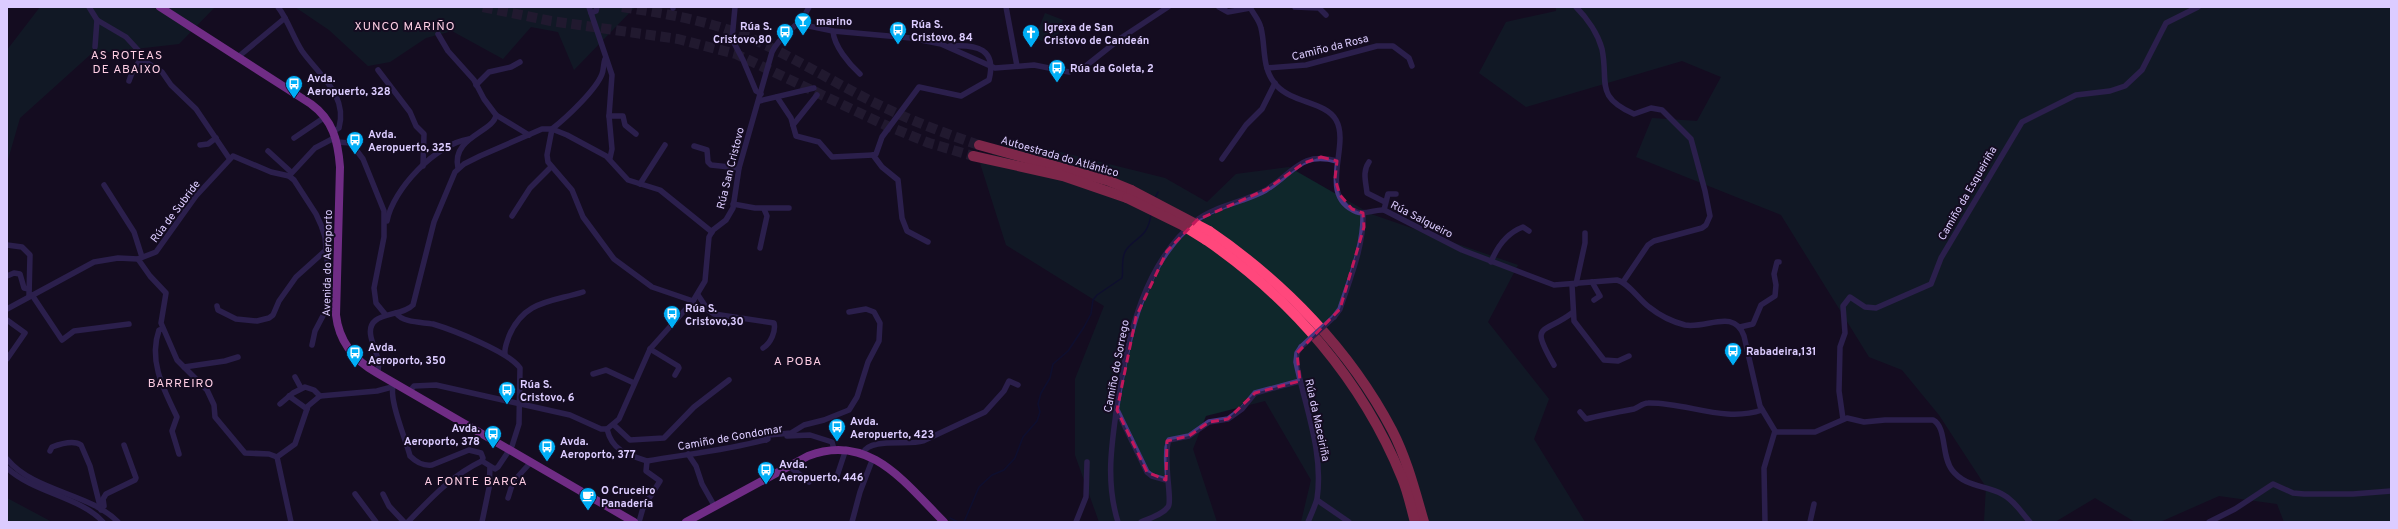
<svg xmlns="http://www.w3.org/2000/svg" width="2398" height="529" viewBox="0 0 2398 529" font-family="Overpass,sans-serif">
	<style>
		.green { fill: #0f272b }
		.lines { fill: none; stroke-linecap: round; stroke-linejoin: round }
		.stream { stroke: #08113f; stroke-width: 1.5 }
		.motorway-tunnel { stroke: #322942; stroke-width: 10; stroke-dasharray: 10 5; stroke-linecap: butt }
		.minor { stroke: #473681; stroke-width: 5.5 }
		.primary { stroke: #e053ff; stroke-width: 8 }
		.motorway { stroke: #ff477c; stroke-width: 10 }
		.minor-bridge { stroke: #473681; stroke-width: 5.5 }
		.motorway-bridge { stroke: #ff477c; stroke-width: 10 }
		.marked { fill: none; stroke: #c2185b; stroke-width: 3; stroke-dasharray: 8 5; stroke-linejoin: round }
		.labels { text-anchor: middle; stroke-width: 4; stroke-linejoin: round; paint-order: stroke }
		.poi-label { font-size: 11px; font-weight: bold; fill: #dcccff; stroke: #140c21; text-anchor: start }
		.street-label { font-size: 11px; fill: #dcccff; stroke: #140c21 }
		.neighbourhood-label { font-size: 12px; letter-spacing: 1px; fill: #ffcee4; stroke: #140c21 }
	</style>
	<rect width="100%" height="100%" fill="#140c21"/>
	<g class="green">
		<path d="M40 7H215L179 44 91 54 20 118 7 163V50Z"/>
		<path d="M295 7H635L574 70 558 32 531 27 503 59 452 31 426 38 390 62 368 66 329 30Z"/>
		<path d="M1556 7H2391V522H2284L2277 504 2219 496 2160 522H2135L2095 498 2055 522H1984L1986 487 1939 415 1902 370 1869 357 1781 215 1636 157 1652 118 1697 121 1721 77 1682 61 1526 107 1479 73 1506 22 1556 11Z"/>
		<path d="M1045 13 1063 20 1054 46 1035 38Z"/>
		<path d="M1012 140 1165 178 1207 202 1236 174 1289 167 1371 214 1518 265 1488 322 1549 399 1534 439 1585 522H1301L1311 480 1265 401 1206 416 1193 449 1217 522H1099L1075 455V379L1104 306 1006 245 980 163Z"/>
		<path d="M7 498 52 522H7Z"/>
	</g>
	<g class="lines">
		<g class="stream">
			<path d="M1155 198 1158 192"/>
			<path d="M950 518 958 522"/>
			<path d="M964 522 979 487 992 475 1004 470 1015 458 1023 437 1037 421 1040 412 1038 404 1041 393 1050 378 1053 364 1068 351 1084 327 1091 314 1093 300 1097 295 1122 278C1124 269 1120 259 1126 250 1136 236 1147 239 1151 215"/>
		</g>
		<g class="motorway-tunnel">
			<path d="M483 7 551 21 678 39 736 54 885 125 929 143 973 156"/>
			<path d="M622 7C663 13 704 20 743 35 789 54 831 81 875 103 909 120 944 133 979 145"/>
		</g>
		<g class="minor">
			<path d="M89 7 97 20 126 37 138 50 143 60 162 72 171 85 196 109 229 158"/>
			<path d="M278 7C288 20 293 37 302 51 319 75 348 95 339 128L334 131"/>
			<path d="M589 7 612 75 609 116 612 149 610 158"/>
			<path d="M735 7 732 39 743 60 756 91 761 94"/>
			<path d="M1006 7 1017 66"/>
			<path d="M1219 7 1228 12 1250 8"/>
			<path d="M1250 7C1253 14 1259 19 1261 28 1266 48 1261 69 1277 86 1293 103 1326 102 1336 120 1351 146 1316 196 1357 212 1366 215 1375 209 1384 210L1462 250 1554 285 1617 280C1629 283 1639 300 1649 307 1659 315 1673 322 1685 325 1707 329 1734 308 1744 336L1760 406 1775 431 1764 468 1765 522"/>
			<path d="M1295 7 1319 8 1326 15"/>
			<path d="M1576 7C1587 18 1598 34 1602 49 1609 83 1594 96 1634 114L1651 108 1662 110 1691 139 1705 191 1710 216 1706 225 1702 228 1654 241 1648 245 1623 282"/>
			<path d="M673 8V7"/>
			<path d="M591 13 596 11 597 7"/>
			<path d="M799 24 833 31 911 38 941 44 995 68 1034 65 1069 72 1087 65 1121 38 1168 7"/>
			<path d="M833 31C834 46 849 64 860 74"/>
			<path d="M438 34 448 51 474 80 484 99 496 115 529 135"/>
			<path d="M95 47 97 20"/>
			<path d="M238 57 285 18"/>
			<path d="M605 59C603 64 604 69 602 74 596 90 566 118 552 129L547 155 548 162 572 190 583 217 614 259 652 287 693 301"/>
			<path d="M1267 68 1306 65 1377 46H1393L1409 58 1412 66"/>
			<path d="M378 70 410 112 416 126 424 134 423 166"/>
			<path d="M129 81 133 70 142 58"/>
			<path d="M476 85 489 72 511 67 520 62"/>
			<path d="M777 97 791 118 796 136 819 142 832 157 873 155 876 154 882 137 919 87 961 96 989 80C997 49 977 44 950 46"/>
			<path d="M759 101 814 88"/>
			<path d="M609 116H623L625 125 636 134"/>
			<path d="M793 125 817 95"/>
			<path d="M294 138 325 117"/>
			<path d="M337 142 351 143 363 159 384 211V237L374 288 376 303 385 314"/>
			<path d="M200 145 208 144 216 138"/>
			<path d="M694 146 707 150 708 162 711 165 739 168"/>
			<path d="M268 151 291 172"/>
			<path d="M873 155 882 167 898 180 902 218 907 231 928 242"/>
			<path d="M1222 159 1246 125 1262 109 1275 83"/>
			<path d="M1369 162C1362 172 1366 182 1367 193L1385 202"/>
			<path d="M458 168C451 137 494 132 496 115"/>
			<path d="M289 176 315 148 336 137"/>
			<path d="M640 184 665 145"/>
			<path d="M104 185 134 232 142 257"/>
			<path d="M733 204 755 208H789"/>
			<path d="M1384 210 1388 194H1396"/>
			<path d="M512 216 530 188 551 167"/>
			<path d="M387 221C393 189 436 144 469 139"/>
			<path d="M7 245 22 247 30 255 29 296"/>
			<path d="M760 248 767 216 764 209"/>
			<path d="M138 259 150 276 166 293 161 323 177 360 207 390 214 405 215 417 245 453 269 454 277 457"/>
			<path d="M1491 262C1497 247 1507 233 1523 227L1529 231"/>
			<path d="M7 276 14 273 20 274 24 288 29 289"/>
			<path d="M1592 282 1600 296 1594 300"/>
			<path d="M1576 284 1585 243V233"/>
			<path d="M1572 285 1574 321 1604 360 1618 361 1629 356"/>
			<path d="M32 295 62 340 74 331 129 324"/>
			<path d="M698 295 708 310 714 314 774 323C776 331 771 343 763 348"/>
			<path d="M217 306 218 310 236 319 257 321 269 318 273 315 279 301 296 277 326 250"/>
			<path d="M7 309 94 262 118 258 138 259 156 252 196 196 233 156 271 172 289 176 294 180 316 214 321 225 325 237 330 291 336 301"/>
			<path d="M396 313C403 323 422 322 433 324 453 330 509 352 520 368L519 424 512 446 498 467 495 469 482 461"/>
			<path d="M1334 317 1340 309C1350 278 1364 246 1363 213"/>
			<path d="M7 320 25 333 7 359"/>
			<path d="M1740 327 1753 324 1761 305 1775 296 1776 285 1774 274 1777 262H1779"/>
			<path d="M162 329 159 330C148 361 164 390 177 417L172 431 179 454"/>
			<path d="M312 345 315 331 326 310 336 308"/>
			<path d="M1301 347 1297 353 1296 362C1305 407 1324 452 1317 499 1315 506 1311 515 1308 522"/>
			<path d="M650 349 678 366 679 368 675 375"/>
			<path d="M505 354C504 348 507 342 509 336 524 300 552 302 583 292"/>
			<path d="M1554 365C1529 322 1543 335 1572 313"/>
			<path d="M184 367 225 361 238 357"/>
			<path d="M377 373C382 362 374 350 371 337 365 310 401 318 413 305L434 222 455 172 464 164 480 156 542 129H552L567 135 606 156 628 180 660 190 712 232"/>
			<path d="M593 374 606 370 634 383"/>
			<path d="M295 377 301 388"/>
			<path d="M394 384C387 396 406 440 410 456 417 463 423 466 432 465L469 450 481 453 483 458 482 461"/>
			<path d="M409 392 414 386 436 385 570 415 601 429H607L619 419 650 349 693 301 705 281 709 237 713 230 726 220 733 208 739 168 772 52C781 33 801 26 809 7"/>
			<path d="M289 396 307 409"/>
			<path d="M280 404 293 393 305 387 314 390 320 396"/>
			<path d="M1117 410 1147 472 1152 476 1166 480"/>
			<path d="M1580 412 1586 419C1602 415 1618 412 1634 409 1639 407 1643 403 1648 403 1686 402 1724 423 1762 410"/>
			<path d="M1843 419 1839 391 1840 347 1845 333 1843 306 1850 297 1865 307 1876 308 1931 284 1941 258 2022 122 2076 95 2110 91 2125 86 2142 70 2166 23 2198 7"/>
			<path d="M614 425 630 440 664 438 694 407 729 380"/>
			<path d="M607 429C612 451 628 455 647 461L646 471 660 481 643 508 639 522"/>
			<path d="M1775 432H1815L1847 418 1864 422 1885 420H1933C1947 427 1941 456 1952 470 1965 487 1985 485 2002 494 2014 500 2021 512 2030 522"/>
			<path d="M787 436 810 435 832 442 834 449"/>
			<path d="M766 440 769 435 791 433 804 425 824 420 849 410 857 397 868 362 879 341 880 323 874 312 866 309 849 312"/>
			<path d="M50 451 52 447C60 444 74 440 81 445L90 466 101 510"/>
			<path d="M863 453C870 437 909 446 923 441L985 412 1004 391 1009 381 1018 385"/>
			<path d="M688 454 696 466 702 484 715 507"/>
			<path d="M277 457 295 444 308 406 320 396 377 391 392 387"/>
			<path d="M277 457 291 522"/>
			<path d="M7 459C34 492 90 493 118 522"/>
			<path d="M647 461C687 454 729 450 768 439"/>
			<path d="M789 466 809 482"/>
			<path d="M7 468C34 493 81 497 103 522"/>
			<path d="M837 476 846 449"/>
			<path d="M355 494 376 522"/>
			<path d="M383 494 389 506 404 522"/>
			<path d="M508 498 513 482 531 462"/>
			<path d="M1317 500 1349 522"/>
			<path d="M104 506 103 499 106 494 135 480 136 478 124 445"/>
			<path d="M408 522C430 499 452 475 482 461"/>
			<path d="M482 522 489 488 490 467"/>
			<path d="M852 522 860 492 873 458"/>
			<path d="M1076 522 1086 497 1087 462"/>
			<path d="M1118 522C1105 481 1112 441 1118 399 1128 336 1144 262 1197 220 1215 206 1245 202 1266 190 1294 173 1300 151 1337 161"/>
			<path d="M1141 522C1150 518 1162 515 1168 507 1173 501 1162 456 1169 440L1189 436 1209 422 1228 419 1242 409 1255 393 1300 381"/>
			<path d="M1810 522 1814 504"/>
			<path d="M2209 522 2235 509 2273 484 2293 493 2304 494H2353L2391 491"/>
		</g>
		<g class="primary">
			<path d="M160 7 311 104C333 120 338 141 340 167L336 315C339 342 354 360 377 373L634 522"/>
			<path d="M686 522 808 456C869 432 905 483 944 522"/>
		</g>
		<g class="motorway">
			<path d="M979 145 1109 181 1131 190"/>
			<path d="M973 156 1063 176 1127 198"/>
			<path d="M1209 231C1284 282 1350 350 1392 430 1407 459 1415 491 1424 522"/>
			<path d="M1206 240C1292 299 1362 380 1402 478 1408 492 1411 508 1415 522"/>
		</g>
		<path class="minor-bridge" d="M1301 347 1334 317"/>
		<g class="motorway-bridge">
			<path d="M1131 190 1209 231"/>
			<path d="M1127 198 1182 225 1206 240"/>
		</g>
	</g>
	<path d="M0 0H2398V529H0ZM1321 157 1337 161 1335 179 1340 195 1352 209 1363 213 1364 227 1340 309 1297 353 1300 381 1255 393 1228 419 1209 422 1189 436 1167 441 1166 480 1147 472 1117 410 1136 317 1167 251 1197 220 1267 189 1304 163Z" fill="#140c21" fill-opacity=".55" fill-rule="evenodd"/>
	<path class="marked" d="M1321 157 1337 161 1335 179 1340 195 1352 209 1363 213 1364 227 1340 309 1297 353 1300 381 1255 393 1228 419 1209 422 1189 436 1167 441 1166 480 1147 472 1117 410 1136 317 1167 251 1197 220 1267 189 1304 163Z"/>
	<defs>
		<symbol id="bar-pin" viewBox="-11 -11 22 30"><path d="M0 17L-7.5 6A9.5 9.5 0 1 1 7.5 6Z" fill="#00aff7" stroke="#140c21"/><path d="M-6-5H6L.8 .8V4.5H3.5V6h-7V4.5H-.8V.8Z" fill="#fff"/></symbol>
		<symbol id="bus-pin" viewBox="-11 -11 22 30"><path d="M0 17L-7.5 6A9.5 9.5 0 1 1 7.5 6Z" fill="#00aff7" stroke="#140c21"/><path d="M-5-6H5V4H4V6H2V4H-2V6H-4V4H-5ZM-3.5-4V0h7V-4ZM-3.5 1.2v1.5H-2V1.2ZM2 1.2v1.5H3.5V1.2Z" fill="#fff"/></symbol>
		<symbol id="church-pin" viewBox="-11 -11 22 30"><path d="M0 17L-7.5 6A9.5 9.5 0 1 1 7.5 6Z" fill="#00aff7" stroke="#140c21"/><path d="M-1.2-6h2.4v3.5h3.3v2.4h-3.3V6h-2.4V-.1h-3.3v-2.4h3.3Z" fill="#fff"/></symbol>
		<symbol id="cafe-pin" viewBox="-11 -11 22 30"><path d="M0 17L-7.5 6A9.5 9.5 0 1 1 7.5 6Z" fill="#00aff7" stroke="#140c21"/><path d="M-5.5-4.5H6V0H3Q3 3.5 0 3.5H-2.5Q-5.5 3.5-5.5 0ZM3-3.2v2h1.7v-2ZM-6 4.5H4V6H-6Z" fill="#fff"/></symbol>
	</defs>
	<g fill-rule="evenodd">
		<use href="#bar-pin" x="793" y="11" width="20" height="27"/>
		<use href="#bus-pin" x="888" y="20" width="20" height="27"/>
		<use href="#bus-pin" x="775" y="22" width="20" height="27"/>
		<use href="#church-pin" x="1021" y="23" width="20" height="27"/>
		<use href="#bus-pin" x="1047" y="58" width="20" height="27"/>
		<use href="#bus-pin" x="284" y="74" width="20" height="27"/>
		<use href="#bus-pin" x="345" y="130" width="20" height="27"/>
		<use href="#bus-pin" x="662" y="304" width="20" height="27"/>
		<use href="#bus-pin" x="1723" y="341" width="20" height="27"/>
		<use href="#bus-pin" x="345" y="343" width="20" height="27"/>
		<use href="#bus-pin" x="497" y="380" width="20" height="27"/>
		<use href="#bus-pin" x="827" y="417" width="20" height="27"/>
		<use href="#bus-pin" x="483" y="424" width="20" height="27"/>
		<use href="#bus-pin" x="537" y="437" width="20" height="27"/>
		<use href="#bus-pin" x="756" y="460" width="20" height="27"/>
		<use href="#cafe-pin" x="578" y="486" width="20" height="27"/>
	</g>
	<g class="labels">
		<g class="poi-label">
			<text x="816" y="25">marino</text>
			<text x="911" y="28">Rúa S.<tspan x="911" dy="13">Cristovo, 84</tspan></text>
			<text x="772" y="30" text-anchor="end">Rúa S.<tspan x="772" dy="13">Cristovo,80</tspan></text>
			<text x="1044" y="31">Igrexa de San<tspan x="1044" dy="13">Cristovo de Candeán</tspan></text>
			<text x="1070" y="72">Rúa da Goleta, 2</text>
			<text x="307" y="82">Avda.<tspan x="307" dy="13">Aeropuerto, 328</tspan></text>
			<text x="368" y="138">Avda.<tspan x="368" dy="13">Aeropuerto, 325</tspan></text>
			<text x="685" y="312">Rúa S.<tspan x="685" dy="13">Cristovo,30</tspan></text>
			<text x="368" y="351">Avda.<tspan x="368" dy="13">Aeroporto, 350</tspan></text>
			<text x="1746" y="355">Rabadeira,131</text>
			<text x="520" y="388">Rúa S.<tspan x="520" dy="13">Cristovo, 6</tspan></text>
			<text x="850" y="425">Avda.<tspan x="850" dy="13">Aeropuerto, 423</tspan></text>
			<text x="480" y="432" text-anchor="end">Avda.<tspan x="480" dy="13">Aeroporto, 378</tspan></text>
			<text x="560" y="445">Avda.<tspan x="560" dy="13">Aeroporto, 377</tspan></text>
			<text x="779" y="468">Avda.<tspan x="779" dy="13">Aeropuerto, 446</tspan></text>
			<text x="601" y="494">O Cruceiro<tspan x="601" dy="13">Panadería</tspan></text>
		</g>
		<g class="street-label">
			<text transform="translate(1330 47) rotate(-14)" y="4">Camiño da Rosa</text>
			<text transform="translate(1060 156) rotate(16)" y="4">Autoestrada do Atlántico</text>
			<text transform="translate(730 168) rotate(-76)" y="4">Rúa San Cristovo</text>
			<text transform="translate(1967 193) rotate(-60)" y="4">Camiño da Esqueiriña</text>
			<text transform="translate(175 211) rotate(-53)" y="4">Rúa de Subride</text>
			<text transform="translate(1422 219) rotate(27)" y="4">Rúa Salgueiro</text>
			<text transform="translate(327 263) rotate(-89)" y="4">Avenida do Aeroporto</text>
			<text transform="translate(1116 366) rotate(-79)" y="4">Camiño do Sorrego</text>
			<text transform="translate(1318 420) rotate(78)" y="4">Rúa da Maceiriña</text>
			<text transform="translate(730 437) rotate(-10)" y="4">Camiño de Gondomar</text>
		</g>
		<g class="neighbourhood-label">
			<text x="405" y="30">XUNCO MARIÑO</text>
			<text x="127" y="59">AS ROTEAS<tspan x="127" dy="14">DE ABAIXO</tspan></text>
			<text x="798" y="365">A POBA</text>
			<text x="181" y="387">BARREIRO</text>
			<text x="476" y="485">A FONTE BARCA</text>
		</g>
	</g>
	<rect width="2398" height="529" fill="none" stroke="#dcccff" stroke-width="16"/>
</svg>
